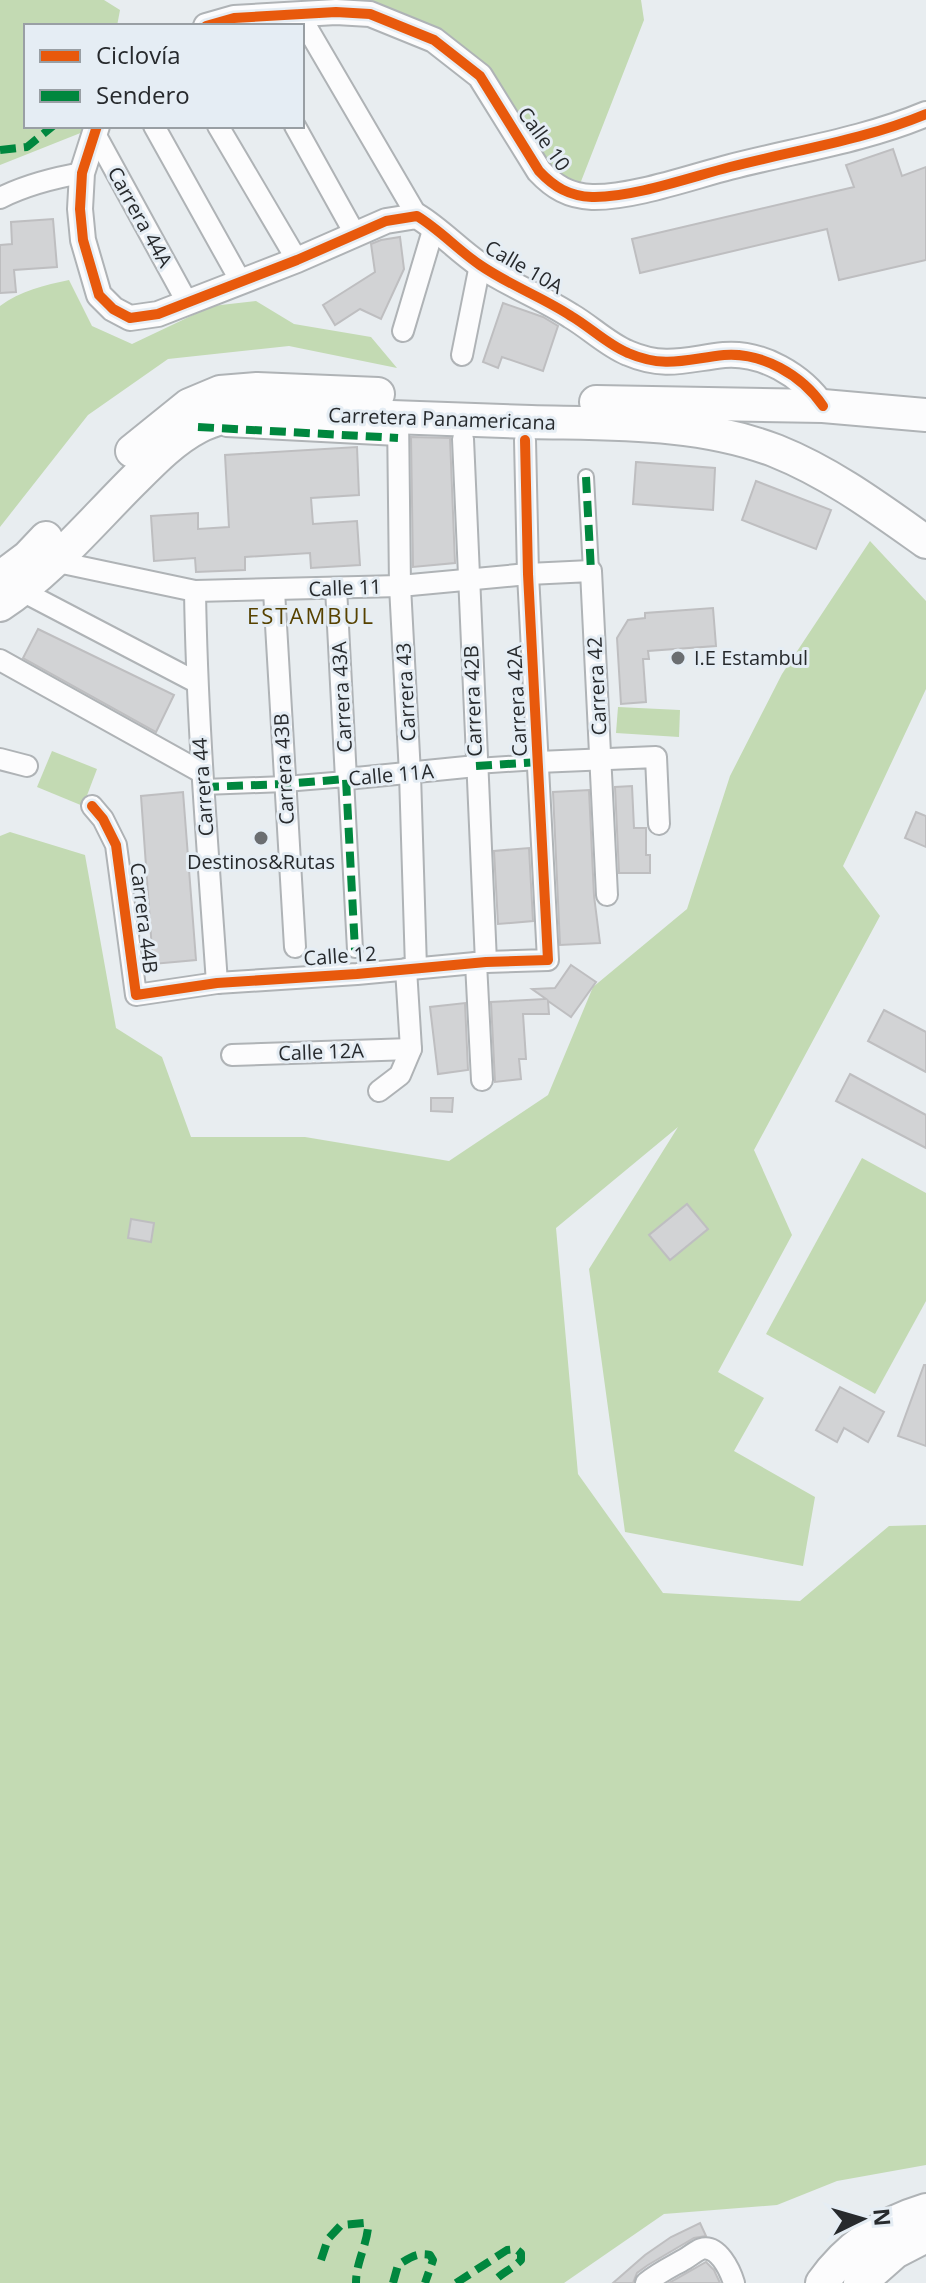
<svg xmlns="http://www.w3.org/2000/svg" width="926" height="2283" viewBox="0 0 926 2283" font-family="'Open Sans',sans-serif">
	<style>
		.green { fill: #c3dab3 }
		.building { fill: #d2d3d5; stroke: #bebec0; stroke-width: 2 }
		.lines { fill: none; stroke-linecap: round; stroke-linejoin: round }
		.pedestrian-casing { stroke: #afb3b6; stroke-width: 18 }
		.minor-casing { stroke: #afb3b6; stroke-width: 24 }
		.tertiary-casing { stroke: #afb3b6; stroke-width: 28 }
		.trunk-casing { stroke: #afb3b6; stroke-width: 36 }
		.pedestrian { stroke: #fcfcfd; stroke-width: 14 }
		.minor { stroke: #fcfcfd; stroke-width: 20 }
		.tertiary { stroke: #fcfcfd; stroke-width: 24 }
		.trunk { stroke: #fcfcfd; stroke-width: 32 }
		.quiet { stroke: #00873e; stroke-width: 8; stroke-dasharray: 16 8; stroke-linecap: butt }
		.cycleway-casing { stroke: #e5edf4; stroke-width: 15 }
		.cycleway { stroke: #e8590c; stroke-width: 10 }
		.poi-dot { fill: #6b6e71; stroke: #e5edf4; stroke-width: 3 }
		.labels { text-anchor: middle; stroke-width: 6; stroke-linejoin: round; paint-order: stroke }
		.street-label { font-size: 20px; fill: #272a2d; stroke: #e5edf4 }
		.poi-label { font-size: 20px; fill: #272a2d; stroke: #e5edf4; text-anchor: start }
		.neighbourhood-label { font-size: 22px; letter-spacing: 2px; fill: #574200; stroke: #e5edf4 }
	</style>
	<rect width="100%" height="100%" fill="#e8edf0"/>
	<g class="green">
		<path d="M0 0H104L120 10 117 26H26V126H85L83 132 0 165Z"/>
		<path d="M370 0H641L644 20 580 184 543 168 436 37Z"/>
		<path d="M69 280 92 326 132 344 212 306 256 301 294 324 371 337 397 368 289 346 168 359 88 415 0 527V306C20 291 45 285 69 280Z"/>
		<path d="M870 541 926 601V689L843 866 880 916 754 1150 792 1235 718 1372 764 1398 734 1451 815 1497 803 1566 625 1532 589 1269 678 1127 556 1228 578 1474 663 1593 800 1601 889 1526 926 1525V2165L837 2181 777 2205 664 2214 564 2283H0V836L10 832 85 855 116 1028 162 1057 191 1137H305L449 1161 548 1095 593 987 687 909 730 776 782 674Z"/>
		<path d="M618 707 680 710 679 737 616 733Z"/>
		<path d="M52 751 97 769 83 806 37 787Z"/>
		<path d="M862 1158 926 1193V1301L875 1394 766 1334Z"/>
	</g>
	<g class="building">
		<path d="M893 149 902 176 926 167V260L839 280 827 229 640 273 632 239 854 187 846 165Z"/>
		<path d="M53 219 57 267 14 270 16 292 0 293V245L12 244 11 222Z"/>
		<path d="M400 237 404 269 381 319 360 309 335 325 323 305 375 272 371 244 381 240Z"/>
		<path d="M503 303 543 317 558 326 543 371 502 357 498 368 483 362Z"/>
		<path d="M411 437 450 438 455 563 413 567Z"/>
		<path d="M357 447 359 495 311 498 313 524 357 521 360 565 311 568 310 553 245 557V570L196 572 195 558 154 561 151 516 198 513V529L229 527 225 455Z"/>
		<path d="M636 462 715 468 713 510 633 504Z"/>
		<path d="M756 481 831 510 816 549 742 520Z"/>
		<path d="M713 608 716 646 648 651 649 659H643L646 702 621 704 617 638 628 620 645 618V613Z"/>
		<path d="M38 629 174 695 156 732 23 658Z"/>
		<path d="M632 786 634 828H646V855H650V873H619L615 787Z"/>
		<path d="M589 790 594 896 600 943 560 945 553 792Z"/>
		<path d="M183 792 196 960 153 964 141 796Z"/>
		<path d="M916 812 926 816V847L905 838Z"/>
		<path d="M529 848 533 921 498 924 494 851Z"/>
		<path d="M571 965 596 982 571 1017 548 1001 549 1014H523L526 1059H519L521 1079 495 1082 491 1002 546 999 532 989 555 988Z"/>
		<path d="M465 1003 468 1070 438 1074 430 1007Z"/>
		<path d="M884 1010 926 1032V1072L868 1041Z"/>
		<path d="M850 1074 926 1115V1148L836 1101Z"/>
		<path d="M431 1098H453L452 1112 431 1111Z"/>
		<path d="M687 1204 708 1229 670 1260 649 1235Z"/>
		<path d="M131 1219 154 1223 151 1242 128 1238Z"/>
		<path d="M924 1365H926V1446L898 1436Z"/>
		<path d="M840 1387 884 1412 868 1442 844 1428 837 1442 816 1430Z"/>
		<path d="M700 2223 706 2236 694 2238 648 2265 637 2273 633 2283H613L645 2255 671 2237Z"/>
		<path d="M706 2262 714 2270 720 2283H669Z"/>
	</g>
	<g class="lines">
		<defs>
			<g id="pedestrian">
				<path d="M226 429 398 438"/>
				<path d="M586 477 591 571"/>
				<path d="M476 766 538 762"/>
				<path d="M203 787 285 784 346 779 355 950"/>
			</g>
			<g id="minor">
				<path d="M299 14 417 216"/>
				<path d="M154 126 241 282"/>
				<path d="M218 126 297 260"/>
				<path d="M295 126 355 234"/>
				<path d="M94 132 187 302"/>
				<path d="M0 198C26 185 53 178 82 173"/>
				<path d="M403 331 434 227"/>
				<path d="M462 355 480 265"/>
				<path d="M398 416 400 586 410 774 416 968"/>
				<path d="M463 439 486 962"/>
				<path d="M53 561 195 591 400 586 528 574 591 571 607 895"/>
				<path d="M336 588 346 779 476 766"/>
				<path d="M22 591 196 682"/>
				<path d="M195 591C197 722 208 852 217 983"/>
				<path d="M274 591 295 947"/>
				<path d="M0 660 201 772"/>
				<path d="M0 759 27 766"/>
				<path d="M538 762 656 757 659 824"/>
				<path d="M92 806 103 819 116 845 136 995 217 983 357 974 486 962 548 960 528 574 525 440"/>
				<path d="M476 963 482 1080"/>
				<path d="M232 1055 411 1049"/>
				<path d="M379 1091 400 1075 411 1049 406 969"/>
				<path d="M646 2283C658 2273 671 2267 685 2259 690 2256 696 2251 701 2249 718 2244 730 2270 734 2283"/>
			</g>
			<g id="tertiary">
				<path d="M206 26 234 18 336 12 370 14 434 40 480 76 539 171C554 187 569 196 592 197 632 198 691 177 730 167 796 150 864 140 926 114"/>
				<path d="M97 126 82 173 80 209 83 240 99 295 113 309 130 318 158 314 297 260 386 221 417 216C440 230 458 250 480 265 509 285 542 297 571 316 590 327 608 345 628 353 665 369 687 359 724 355 762 352 802 375 823 406"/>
			</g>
			<g id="trunk">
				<path d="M596 402 823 406 926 415"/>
				<path d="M132 451 189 405 220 392 257 389 378 394"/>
				<path d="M0 578 28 557 46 538"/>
				<path d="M0 605C50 572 90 524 132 482 152 462 173 440 198 427 215 418 233 415 252 412 345 415 438 419 531 422 612 424 699 421 776 451 831 473 878 508 926 542"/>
				<path d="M822 2283C848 2246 883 2223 926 2210"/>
				<path d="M860 2283 895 2252 926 2236"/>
			</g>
		</defs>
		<use href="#pedestrian" class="pedestrian-casing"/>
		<use href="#minor" class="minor-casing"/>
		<use href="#tertiary" class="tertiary-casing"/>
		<use href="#trunk" class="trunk-casing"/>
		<use href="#pedestrian" class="pedestrian"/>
		<use href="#minor" class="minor"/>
		<use href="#tertiary" class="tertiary"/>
		<use href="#trunk" class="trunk"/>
		<g class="quiet">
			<path d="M0 150 27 147 53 126"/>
			<path d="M198 427 398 438"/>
			<path d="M586 477 591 571"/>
			<path d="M476 766 538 762"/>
			<path d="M203 787 285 784 346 779 355 950"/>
			<path d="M321 2260 328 2239 341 2225 364 2223 368 2228C366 2247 356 2263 356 2283"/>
			<path d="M393 2283 398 2265C409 2258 417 2252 430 2255L433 2260 425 2283"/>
			<path d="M456 2283 507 2250 516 2249 521 2253V2260C513 2269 499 2274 493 2283"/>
		</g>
		<defs>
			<g id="cycleway">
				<path d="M206 26 234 18 336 12 370 14 434 40 480 76 539 171C554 187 569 196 592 197 632 198 691 177 730 167 796 150 864 140 926 114"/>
				<path d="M97 126 82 173 80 209 83 240 99 295 113 309 130 318 158 314 297 260 386 221 417 216C440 230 458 250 480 265 509 285 542 297 571 316 590 327 608 345 628 353 665 369 687 359 724 355 762 352 802 375 823 406"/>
				<path d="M92 806 103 819 116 845 136 995 217 983 357 974 486 962 548 960 528 574 525 440"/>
			</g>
		</defs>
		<use href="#cycleway" class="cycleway-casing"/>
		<use href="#cycleway" class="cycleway"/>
	</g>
	<g class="poi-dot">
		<circle cx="678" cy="658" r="8"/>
		<circle cx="261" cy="838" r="8"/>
	</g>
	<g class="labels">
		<g class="street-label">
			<text transform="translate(544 139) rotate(54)" y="7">Calle 10</text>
			<text transform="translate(140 217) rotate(61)" y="7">Carrera 44A</text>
			<text transform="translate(524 267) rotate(30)" y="7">Calle 10A</text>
			<text transform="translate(442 419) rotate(2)" y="7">Carretera Panamericana</text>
			<text transform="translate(345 588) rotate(-2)" y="7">Calle 11</text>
			<text transform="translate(597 686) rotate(-93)" y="7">Carrera 42</text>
			<text transform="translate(406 692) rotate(-93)" y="7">Carrera 43</text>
			<text transform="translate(342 697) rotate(-93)" y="7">Carrera 43A</text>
			<text transform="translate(473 701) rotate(-92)" y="7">Carrera 42B</text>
			<text transform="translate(517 701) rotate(-93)" y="7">Carrera 42A</text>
			<text transform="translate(284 769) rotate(-93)" y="7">Carrera 43B</text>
			<text transform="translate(391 775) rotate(-5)" y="7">Calle 11A</text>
			<text transform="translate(203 787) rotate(-94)" y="7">Carrera 44</text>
			<text transform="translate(144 918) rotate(83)" y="7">Carrera 44B</text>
			<text transform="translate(340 956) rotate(-4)" y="7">Calle 12</text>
			<text transform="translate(321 1052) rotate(-2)" y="7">Calle 12A</text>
		</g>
		<g class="poi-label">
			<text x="694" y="665">I.E Estambul</text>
			<text x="261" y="869" text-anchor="middle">Destinos&amp;Rutas</text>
		</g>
		<g class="neighbourhood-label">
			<text x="311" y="624">ESTAMBUL</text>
		</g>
	</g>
	<rect x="24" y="24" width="280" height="104" fill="#e5edf4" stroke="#999fa4" stroke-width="2"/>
	<rect x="40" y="50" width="40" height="12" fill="#e8590c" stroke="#999fa4" stroke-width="2"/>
	<text x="96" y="64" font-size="24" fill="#272a2d">Ciclovía</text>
	<rect x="40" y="90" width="40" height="12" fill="#00873e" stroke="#999fa4" stroke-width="2"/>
	<text x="96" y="104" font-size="24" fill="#272a2d">Sendero</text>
	<g transform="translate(862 2219) rotate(85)" stroke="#e5edf4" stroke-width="6" paint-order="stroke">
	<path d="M0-6L14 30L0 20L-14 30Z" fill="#272a2d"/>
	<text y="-12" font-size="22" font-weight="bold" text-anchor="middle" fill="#272a2d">N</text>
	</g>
</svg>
